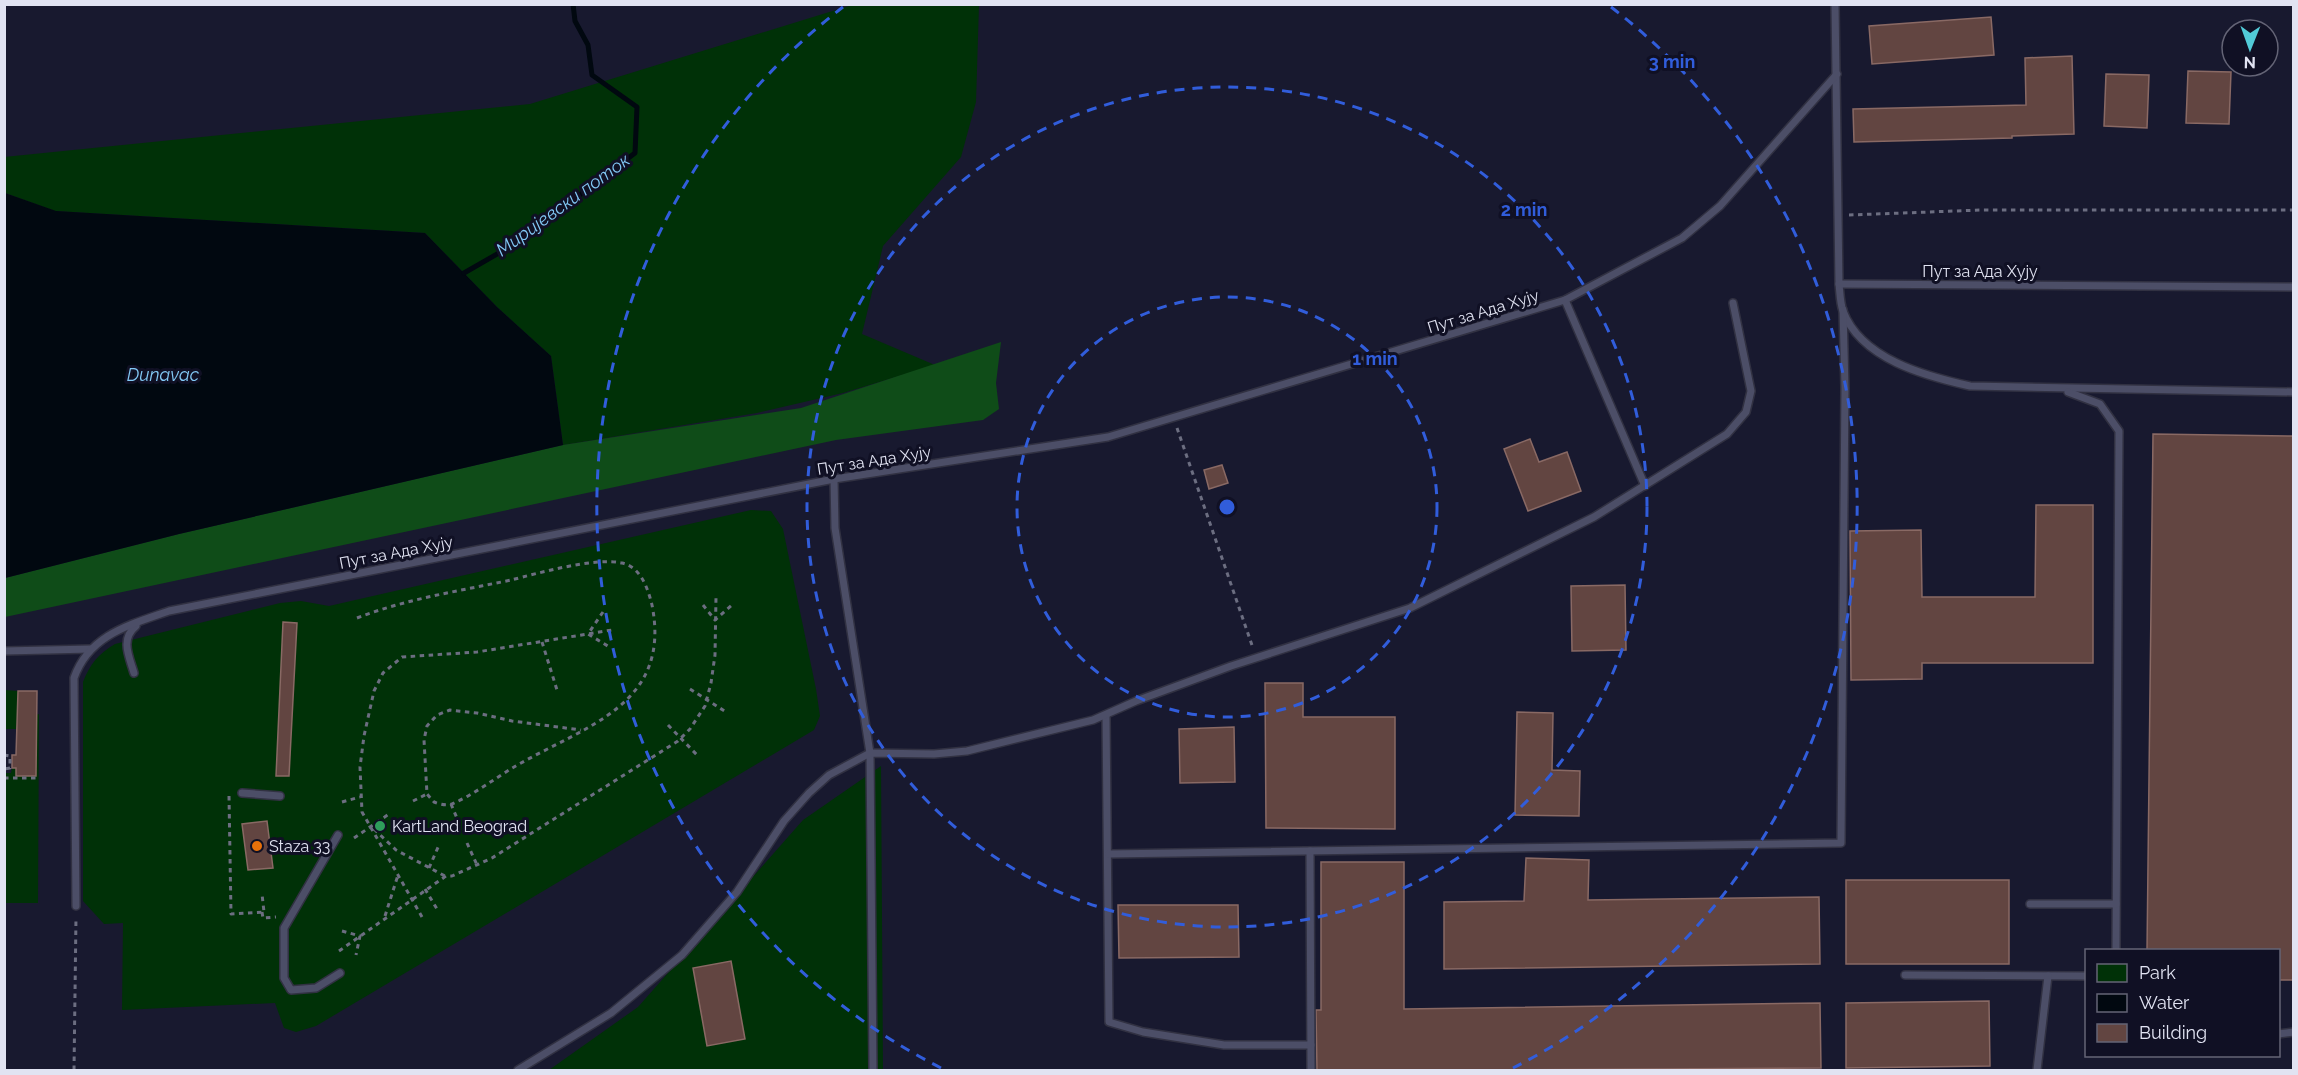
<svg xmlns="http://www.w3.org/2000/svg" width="2298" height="1075" viewBox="0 0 2298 1075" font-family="Raleway,sans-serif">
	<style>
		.green { fill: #003107 }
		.forest { fill: #0f4c18 }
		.water { fill: #010810 }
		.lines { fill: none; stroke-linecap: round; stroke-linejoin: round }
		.stream { stroke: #010810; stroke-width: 5 }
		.building { fill: #624541; stroke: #896964; stroke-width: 1.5 }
		.lane-casing { stroke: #313142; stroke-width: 10 }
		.path { stroke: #6c6e81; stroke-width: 3; stroke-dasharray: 4.5 4.5; stroke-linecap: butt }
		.lane { stroke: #4c4e67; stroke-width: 7 }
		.ring { fill: none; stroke: #315ddb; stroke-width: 3; stroke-dasharray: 10 8 }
		.leisure-dot { fill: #2e9e5b; stroke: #101024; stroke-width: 2 }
		.food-dot { fill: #e8710a; stroke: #101024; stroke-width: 2 }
		.labels { text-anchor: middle; stroke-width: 6; stroke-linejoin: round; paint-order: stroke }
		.street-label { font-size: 16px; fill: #e1e3f2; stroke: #101024 }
		.poi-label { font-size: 16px; fill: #e1e3f2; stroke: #101024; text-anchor: start }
		.water-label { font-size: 18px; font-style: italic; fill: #83c9f6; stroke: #101024 }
		.centre { fill: #315ddb; stroke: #101024; stroke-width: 3 }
		.ring-label { font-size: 18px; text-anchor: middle; font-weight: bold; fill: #315ddb; stroke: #101024; stroke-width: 6; stroke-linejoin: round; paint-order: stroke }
	</style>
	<rect width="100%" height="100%" fill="#18192f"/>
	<g class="green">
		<path d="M852 5H979L976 102 961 157 883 246 862 334 935 365 843 393 757 413 563 445 551 356 497 307 425 233 55 211 5 193 4 157 530 104Z"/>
		<path d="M751 510 771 511 783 529 816 689 820 716 814 730 316 1026 296 1032 284 1028 275 1003 122 1010 123 923 104 924 83 901V682C90 664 98 654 115 644L280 603 301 601 329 606Z"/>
		<path d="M5 690 18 691 17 729H5Z"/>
		<path d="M39 714 38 903H5V773H11L12 768H16L17 776H36V715Z"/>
		<path d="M881 766 883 1070H549L638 1007 803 820Z"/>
	</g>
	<path class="forest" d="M1001 342 996 383 999 409 983 420 836 440 5 617V578L179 534 563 445 801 408Z"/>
	<path class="water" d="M5 193 56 211 425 233 497 307 551 356 563 445 179 534 5 578Z"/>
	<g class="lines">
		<path class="stream" d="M464 273 518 242 635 153 637 107 592 75 588 45 575 21 573 4"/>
	</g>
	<g class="building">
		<path d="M1991 17 1994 55 1872 64 1869 26Z"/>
		<path d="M2072 56 2074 134 2012 136V138L1854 142 1853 109 2026 105 2025 58Z"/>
		<path d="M2188 71 2231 72 2229 124 2186 123Z"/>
		<path d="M2106 74 2149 75 2147 128 2104 126Z"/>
		<path d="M2153 434 2294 436V980H2278V951H2147Z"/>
		<path d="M1530 439 1539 462 1567 452 1581 491 1528 511 1504 449Z"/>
		<path d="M1222 465 1228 483 1209 489 1204 470Z"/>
		<path d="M2036 505H2093V663H1922V679L1851 680 1850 531 1921 530 1922 597H2035Z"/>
		<path d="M1625 585 1626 650 1572 651 1571 586Z"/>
		<path d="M283 622 297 623 289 776H276Z"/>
		<path d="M1265 683H1303V717H1395V829L1266 828Z"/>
		<path d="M18 691H37L36 776H16V768H12V755H16Z"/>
		<path d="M1517 712 1553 713 1552 770 1580 771 1579 816 1515 815Z"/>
		<path d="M1234 727 1235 782 1180 783 1179 729Z"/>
		<path d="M267 821 273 868 248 870 242 824Z"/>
		<path d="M1526 858 1589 860 1588 900 1819 897 1820 964 1444 969V902L1524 901Z"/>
		<path d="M1321 862H1404V1009L1820 1003 1821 1068 1317 1071 1316 1010H1321Z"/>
		<rect x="1846" y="880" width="163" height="84"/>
		<path d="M1118 905H1238L1239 957 1119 958Z"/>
		<path d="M731 961 745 1039 707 1046 693 968Z"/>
		<path d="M1989 1001 1990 1066 1846 1068V1003Z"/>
	</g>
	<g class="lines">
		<defs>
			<g id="lane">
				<path d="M1835 4 1839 284C1840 292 1840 303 1843 311 1861 359 1925 376 1970 386L2294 392"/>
				<path d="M1839 284 2294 287"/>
				<path d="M1565 300 1645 486"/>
				<path d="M2068 392 2100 404 2119 431 2116 950"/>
				<path d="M834 479 835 528 870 753 873 1070"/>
				<path d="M4 651 91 649"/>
				<path d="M134 673C129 656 120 639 136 626"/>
				<path d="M1106 715 1109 1022 1143 1032 1224 1045H1311"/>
				<path d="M242 793 280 796"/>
				<path d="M338 835 284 928V978L291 990 316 988 340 973"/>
				<path d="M1310 851 1311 1070"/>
				<path d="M1109 854 1841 843 1845 388 1843 310"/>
				<path d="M2030 904H2116"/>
				<path d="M76 906 74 678C89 635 129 625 169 611L834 479 1108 437 1565 300 1682 238 1720 206 1837 74"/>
				<path d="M1905 975 2086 976"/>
				<path d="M2278 1034 2294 1032"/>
				<path d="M518 1070 611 1013 682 955 737 892 784 821 809 793 829 775 870 753 934 754 967 751 1093 720 1136 701 1231 666 1410 608 1594 517 1727 434 1746 412 1751 391 1733 303"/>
				<path d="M2037 1070 2048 976"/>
			</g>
		</defs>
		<use href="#lane" class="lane-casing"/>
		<g class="path">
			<path d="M1849 215 1982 210H2294"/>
			<path d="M1177 428 1253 648"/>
			<path d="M703 605 715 620 733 604"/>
			<path d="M603 612 588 634 611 648"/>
			<path d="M357 618C406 599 459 591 511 580 539 573 595 557 622 563 641 567 648 589 652 605 672 706 584 726 514 767 494 779 473 795 452 804 446 806 439 804 434 802L427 794 424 740 427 726 437 715 450 710 477 713 512 721 581 730"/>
			<path d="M542 642 557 690"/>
			<path d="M690 689 726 712"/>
			<path d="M668 725 699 757"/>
			<path d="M4 755 10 756V768L4 769"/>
			<path d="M4 778H40"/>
			<path d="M229 796 231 914 264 912 262 894"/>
			<path d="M413 801 427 794"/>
			<path d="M342 802 360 797"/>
			<path d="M451 804 459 823"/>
			<path d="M374 829 396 850 445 876"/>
			<path d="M354 838 389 814"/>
			<path d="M467 843 477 865"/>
			<path d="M429 868 439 845"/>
			<path d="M425 889 437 909"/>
			<path d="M262 912 263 918 276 917"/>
			<path d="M385 916 398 875"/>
			<path d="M422 917 362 812 360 767 364 736 374 691 383 673 402 657 477 652 612 630"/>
			<path d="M342 931 360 936 356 955"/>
			<path d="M339 951 446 876H452L492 858 678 741 690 729 705 706 711 683 715 655 716 597"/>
			<path d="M74 1070 76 917"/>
		</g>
		<use href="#lane" class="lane"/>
	</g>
	<g class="ring">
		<circle cx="1227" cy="507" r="210"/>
		<circle cx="1227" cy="507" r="420"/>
		<path d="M941 1068A630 630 0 0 1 843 7M1611 7A630 630 0 0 1 1513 1068"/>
	</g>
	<circle class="leisure-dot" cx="380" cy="826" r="6"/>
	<circle class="food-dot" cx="257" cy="846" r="6"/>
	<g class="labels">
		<g class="street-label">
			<text x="1980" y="277">Пут за Ада Хују</text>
			<text transform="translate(1483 311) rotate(-17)" y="6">Пут за Ада Хују</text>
			<text transform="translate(874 460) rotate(-9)" y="6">Пут за Ада Хују</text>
			<text transform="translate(396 552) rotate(-11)" y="6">Пут за Ада Хују</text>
		</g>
		<g class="poi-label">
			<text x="392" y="832">KartLand Beograd</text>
			<text x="269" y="852">Staza 33</text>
		</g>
		<g class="water-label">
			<text transform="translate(563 205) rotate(-36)" y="6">Миријевски поток</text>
			<text x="163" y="381">Dunavac</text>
		</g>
	</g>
	<circle cx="1227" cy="507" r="9" class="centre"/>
	<g class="ring-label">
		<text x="1672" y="68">3 min</text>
		<text x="1524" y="216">2 min</text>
		<text x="1375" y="365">1 min</text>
	</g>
	<rect width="2298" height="1075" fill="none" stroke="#e1e3f2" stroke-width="12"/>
	<rect x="2085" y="949" width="195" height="108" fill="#101024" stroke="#646476" stroke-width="1.5"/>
	<rect x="2097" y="964" width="30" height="18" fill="#003107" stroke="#646476" stroke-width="1.5"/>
	<text x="2139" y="979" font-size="18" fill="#e1e3f2">Park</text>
	<rect x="2097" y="994" width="30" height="18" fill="#010810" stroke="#646476" stroke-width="1.5"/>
	<text x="2139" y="1009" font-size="18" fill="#e1e3f2">Water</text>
	<rect x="2097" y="1024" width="30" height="18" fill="#624541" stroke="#646476" stroke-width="1.5"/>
	<text x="2139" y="1039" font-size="18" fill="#e1e3f2">Building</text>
	<g transform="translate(2250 48) rotate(181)"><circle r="28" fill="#101024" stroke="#646476" stroke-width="1.5"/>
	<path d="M0-4.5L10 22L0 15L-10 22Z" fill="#52cbd8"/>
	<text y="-9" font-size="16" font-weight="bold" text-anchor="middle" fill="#e1e3f2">N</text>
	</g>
</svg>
